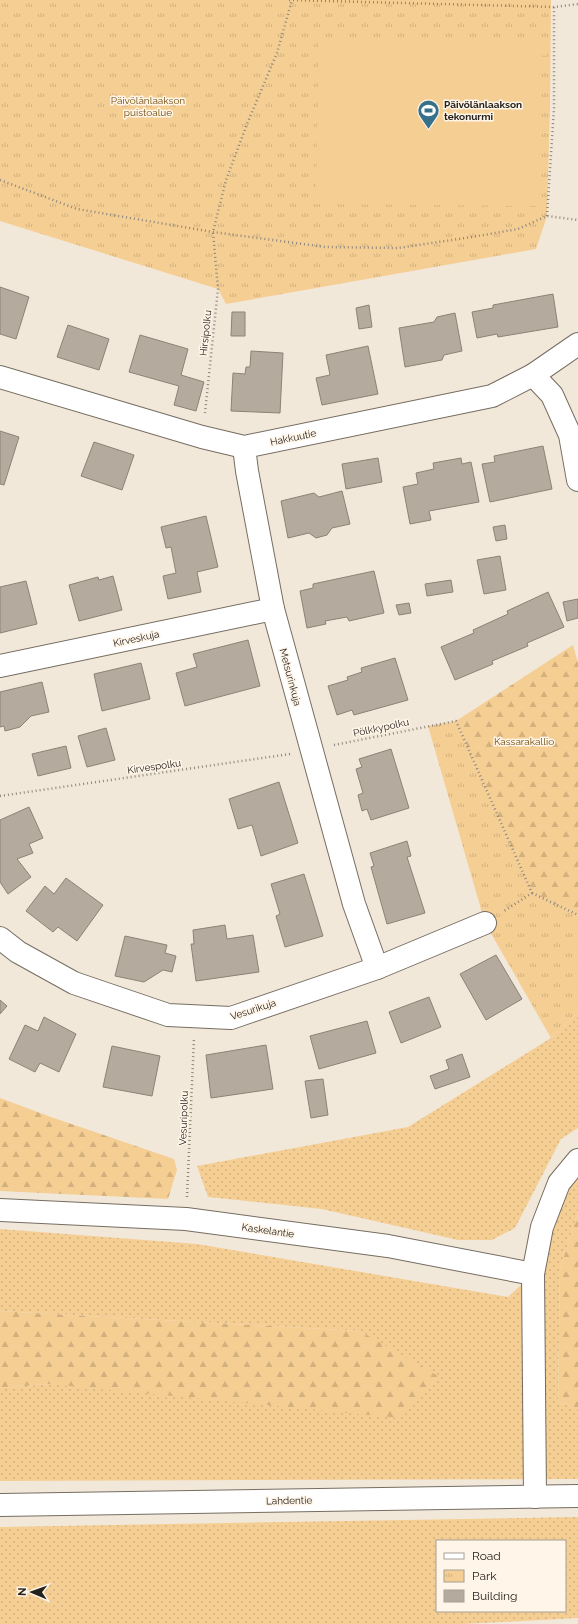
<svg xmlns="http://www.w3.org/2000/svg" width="578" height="1624" viewBox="0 0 578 1624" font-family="Raleway,sans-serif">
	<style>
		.grass { fill: url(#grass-dots); fill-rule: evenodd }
		.forest { fill: url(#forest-firs) }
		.park { fill: url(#park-tufts) }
		.pitch { fill: #f5ce93 }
		.building { fill: #b4ab9e; stroke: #8b8376 }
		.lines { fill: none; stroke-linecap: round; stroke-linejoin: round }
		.minor-casing { stroke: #766d61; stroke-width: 24 }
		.tertiary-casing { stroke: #766d61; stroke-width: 24 }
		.secondary-casing { stroke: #766d61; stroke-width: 24 }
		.path { stroke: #8d867c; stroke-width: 2.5; stroke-dasharray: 1 3; stroke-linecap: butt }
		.minor { stroke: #fff; stroke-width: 22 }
		.tertiary { stroke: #fff; stroke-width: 22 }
		.secondary { stroke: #fff; stroke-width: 22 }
		.labels { text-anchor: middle; stroke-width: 3; stroke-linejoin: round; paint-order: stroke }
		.park-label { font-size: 10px; fill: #704d0d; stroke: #fff5e8 }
		.poi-label { font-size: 10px; font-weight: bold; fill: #25211c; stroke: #fff5e8; text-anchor: start }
		.street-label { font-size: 10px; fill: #25211c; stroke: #fff5e8 }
	</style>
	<defs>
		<pattern id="grass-dots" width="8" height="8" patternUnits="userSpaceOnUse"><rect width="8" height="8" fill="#f5ce93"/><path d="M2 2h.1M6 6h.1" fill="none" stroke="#d2b17e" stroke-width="1.8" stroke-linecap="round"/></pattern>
		<pattern id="forest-firs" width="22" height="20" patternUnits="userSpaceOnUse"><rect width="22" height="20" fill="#f5ce93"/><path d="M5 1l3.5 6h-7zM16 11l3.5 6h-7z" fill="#d2b17e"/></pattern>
		<pattern id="park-tufts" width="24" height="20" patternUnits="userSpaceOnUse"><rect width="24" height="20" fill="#f5ce93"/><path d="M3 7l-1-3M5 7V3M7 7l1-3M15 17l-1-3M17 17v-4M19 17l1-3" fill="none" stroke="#d2b17e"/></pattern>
	</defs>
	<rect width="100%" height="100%" fill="#f2e8da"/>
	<g class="grass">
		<path d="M578 1012V1128L561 1139 515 1228 492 1240H458L322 1209 208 1197 197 1166 408 1127 551 1038Z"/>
		<path d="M578 1160V1212L560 1269 558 1401 578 1409V1479L0 1481V1388L49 1384 360 1331 0 1311V1229L197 1244 508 1297 533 1274Z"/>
		<path d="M578 1517V1618L463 1624H0V1527ZM437 1541H565V1611H437Z"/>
	</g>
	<g class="forest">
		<path d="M573 645 578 663V915L532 893 456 721Z"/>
		<path d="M0 1098 51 1117 174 1159 177 1170 168 1199 0 1191Z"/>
		<path d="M578 1212V1409L558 1401 560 1269Z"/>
		<path d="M0 1311 360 1331 438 1376 401 1418 49 1384 0 1388Z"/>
	</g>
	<g class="park">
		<path d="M0 0H551L550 109 547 216 536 249 226 304 218 289 0 221Z"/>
		<path d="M456 721 532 893 578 915V1012L551 1038 485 923 428 726Z"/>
	</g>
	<path class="pitch" d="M319 37 547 39V56L540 55 538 206 316 204Z"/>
	<g class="building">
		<path d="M0 287 29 297 16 339 0 334Z"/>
		<path d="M553 294 558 327 498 337 497 334 477 338 472 312 493 308V305Z"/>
		<path d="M369 305 372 327 359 329 356 308Z"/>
		<path d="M232 312H245V336H231Z"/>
		<path d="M455 313 462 351 444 355 442 360 405 367 399 328 434 322 437 317Z"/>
		<path d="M68 325 109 339 99 370 57 357Z"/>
		<path d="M140 335 188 349 181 375 204 382 196 411 174 405 179 386 129 372Z"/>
		<path d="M368 346 378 394 322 405 316 378 330 375 326 355Z"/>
		<path d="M251 351 283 353 280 413 231 411 233 373 245 374 246 367H250Z"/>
		<path d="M0 431 19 437 4 485 0 484Z"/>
		<path d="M94 442 134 455 122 490 81 476Z"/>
		<path d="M543 446 552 489 490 502 482 464 495 462 494 456Z"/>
		<path d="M378 458 382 482 346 489 342 464Z"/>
		<path d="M461 458 462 464 471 462 479 502 429 511 431 520 410 524 403 487 418 484 416 473 434 469 433 463Z"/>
		<path d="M342 491 350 524 332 528 327 535 316 538 309 533 288 538 281 501 314 493 319 497Z"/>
		<path d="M206 516 218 567 197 572 201 592 168 599 163 576 176 573 171 547 166 548 161 527Z"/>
		<path d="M505 525 507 539 496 541 493 527Z"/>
		<path d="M500 556 506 590 484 594 477 560Z"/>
		<path d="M374 571 384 613 349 621 347 617 325 621 326 624 307 628 300 591 313 588V584Z"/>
		<path d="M113 576 122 610 79 621 69 585 98 577 99 580Z"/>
		<path d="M451 580 453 592 427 596 425 584Z"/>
		<path d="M26 581 37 624 0 633V587Z"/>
		<path d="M548 592 564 627 527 643 528 646 492 661 493 664 455 680 441 647 474 633 473 630 508 614 507 611Z"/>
		<path d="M578 599V618L567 621 563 602Z"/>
		<path d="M409 603 411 613 399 615 396 605Z"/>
		<path d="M248 640 260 686 185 706 176 673 197 667 193 654Z"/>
		<path d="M395 658 408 700 354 715 352 710 337 715 328 686 348 680 347 677 362 672 361 668Z"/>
		<path d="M141 663 150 699 102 711 94 674Z"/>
		<path d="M42 682 49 712 31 716 20 727 5 731 4 726 0 727V692Z"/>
		<path d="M106 728 115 760 87 767 78 736Z"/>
		<path d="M66 746 71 768 38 776 32 754Z"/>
		<path d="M391 749 409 808 371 820 367 809 362 811 358 795 363 793 356 769 362 767 359 759Z"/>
		<path d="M279 782 298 843 261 856 252 825 238 829 229 799Z"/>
		<path d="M29 807 43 838 29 844 33 853 17 859 31 877 8 894 0 882V820Z"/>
		<path d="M407 841 411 856 407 857 425 913 387 924 371 867 374 866 370 853Z"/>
		<path d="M304 874 323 936 285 947 276 916 280 914 271 884Z"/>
		<path d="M66 878 103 905 77 941 58 927 53 932 26 911 45 886 54 894Z"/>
		<path d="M225 925 227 939 253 935 259 972 196 981 191 944H194L193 930Z"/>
		<path d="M125 936 167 945 165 953 176 956 172 972 163 970 144 982 115 976Z"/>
		<path d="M496 955 522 999 486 1020 460 974Z"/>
		<path d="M429 997 441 1027 401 1043 389 1012Z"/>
		<path d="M0 1000 7 1006 0 1014Z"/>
		<path d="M44 1017 76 1034 59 1072 40 1063 35 1072 9 1059 25 1025 38 1031Z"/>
		<path d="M367 1021 376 1053 319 1069 310 1036Z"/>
		<path d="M266 1045 273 1089 211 1098 206 1055Z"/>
		<path d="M112 1046 160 1056 152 1096 103 1087Z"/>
		<path d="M462 1054 470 1077 435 1089 430 1076 449 1069 446 1060Z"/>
		<path d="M323 1079 328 1115 311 1118 305 1081Z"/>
	</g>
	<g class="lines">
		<defs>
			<g id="minor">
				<path d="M533 375 552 395 570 435 578 480"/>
				<path d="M0 377 202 437 244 447 492 396 533 375 578 344"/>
				<path d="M244 447 247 471 273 609 354 904 377 968"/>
				<path d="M0 666 273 609"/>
				<path d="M0 938 18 952 74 983 168 1015 231 1018 377 968 485 923"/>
			</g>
			<path id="tertiary" d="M0 1210 186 1219 388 1246 533 1274"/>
			<g id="secondary">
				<path d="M535 1497 533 1274 542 1227 559 1183 578 1160"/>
				<path d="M0 1505 578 1496"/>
			</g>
		</defs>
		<use href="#minor" class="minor-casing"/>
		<use href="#tertiary" class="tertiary-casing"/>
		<use href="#secondary" class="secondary-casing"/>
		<g class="path">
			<path d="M289 0 554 7 578 4"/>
			<path d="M0 180 77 209 213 232 325 247 398 248 472 237 518 229 547 216 578 220"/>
			<path d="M547 216 554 108V7"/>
			<path d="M205 413 218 289 213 232 226 180 247 124 277 53 292 0"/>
			<path d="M334 745 456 721 532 893 504 911"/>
			<path d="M0 796 290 754"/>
			<path d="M532 893 578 915"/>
			<path d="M187 1197 194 1038"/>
		</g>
		<use href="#minor" class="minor"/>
		<use href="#tertiary" class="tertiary"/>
		<use href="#secondary" class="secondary"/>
	</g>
	<defs>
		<symbol id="stadium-pin" viewBox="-11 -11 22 30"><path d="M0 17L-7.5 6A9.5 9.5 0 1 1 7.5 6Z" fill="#367189" stroke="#fff5e8"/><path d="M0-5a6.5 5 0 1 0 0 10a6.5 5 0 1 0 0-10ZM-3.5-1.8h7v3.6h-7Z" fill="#fff"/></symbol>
	</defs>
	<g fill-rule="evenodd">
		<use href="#stadium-pin" x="416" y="98" width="25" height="34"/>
	</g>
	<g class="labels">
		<g class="park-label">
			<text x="148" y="104">Päivölänlaakson<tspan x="148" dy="12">puistoalue</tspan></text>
			<text x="524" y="745">Kassarakallio</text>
		</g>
		<g class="poi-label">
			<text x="444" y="108">Päivölänlaakson<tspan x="444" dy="12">tekonurmi</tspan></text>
		</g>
		<g class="street-label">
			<text transform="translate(205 333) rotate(-84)" y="4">Hirsipolku</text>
			<text transform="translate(293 437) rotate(-12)" y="4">Hakkuutie</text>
			<text transform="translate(136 638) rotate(-12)" y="4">Kirveskuja</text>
			<text transform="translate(291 677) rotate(75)" y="4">Metsurinkuja</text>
			<text transform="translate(381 727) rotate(-12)" y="4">Pölkkypolku</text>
			<text transform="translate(154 766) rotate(-8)" y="4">Kirvespolku</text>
			<text transform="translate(253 1009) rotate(-18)" y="4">Vesurikuja</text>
			<text transform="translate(183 1118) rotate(-88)" y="4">Vesuripolku</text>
			<text transform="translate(268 1230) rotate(8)" y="4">Kaskelantie</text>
			<text transform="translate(289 1500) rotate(-1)" y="4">Lahdentie</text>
		</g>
	</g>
	<rect x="436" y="1540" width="130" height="72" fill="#fff5e8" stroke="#a8a096"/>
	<rect x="444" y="1553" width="20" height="6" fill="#ffffff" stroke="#a8a096"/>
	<text x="472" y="1560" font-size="12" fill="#25211c">Road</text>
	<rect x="444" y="1570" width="20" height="12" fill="url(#park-tufts)" stroke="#a8a096"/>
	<text x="472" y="1580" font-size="12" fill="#25211c">Park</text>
	<rect x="444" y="1590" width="20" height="12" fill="#b4ab9e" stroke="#a8a096"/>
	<text x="472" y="1600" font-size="12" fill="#25211c">Building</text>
	<g transform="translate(32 1592) rotate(272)" stroke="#fff5e8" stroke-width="3" paint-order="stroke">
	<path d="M0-3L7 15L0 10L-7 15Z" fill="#25211c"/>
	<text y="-6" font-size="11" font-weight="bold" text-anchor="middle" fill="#25211c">N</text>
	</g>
</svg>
